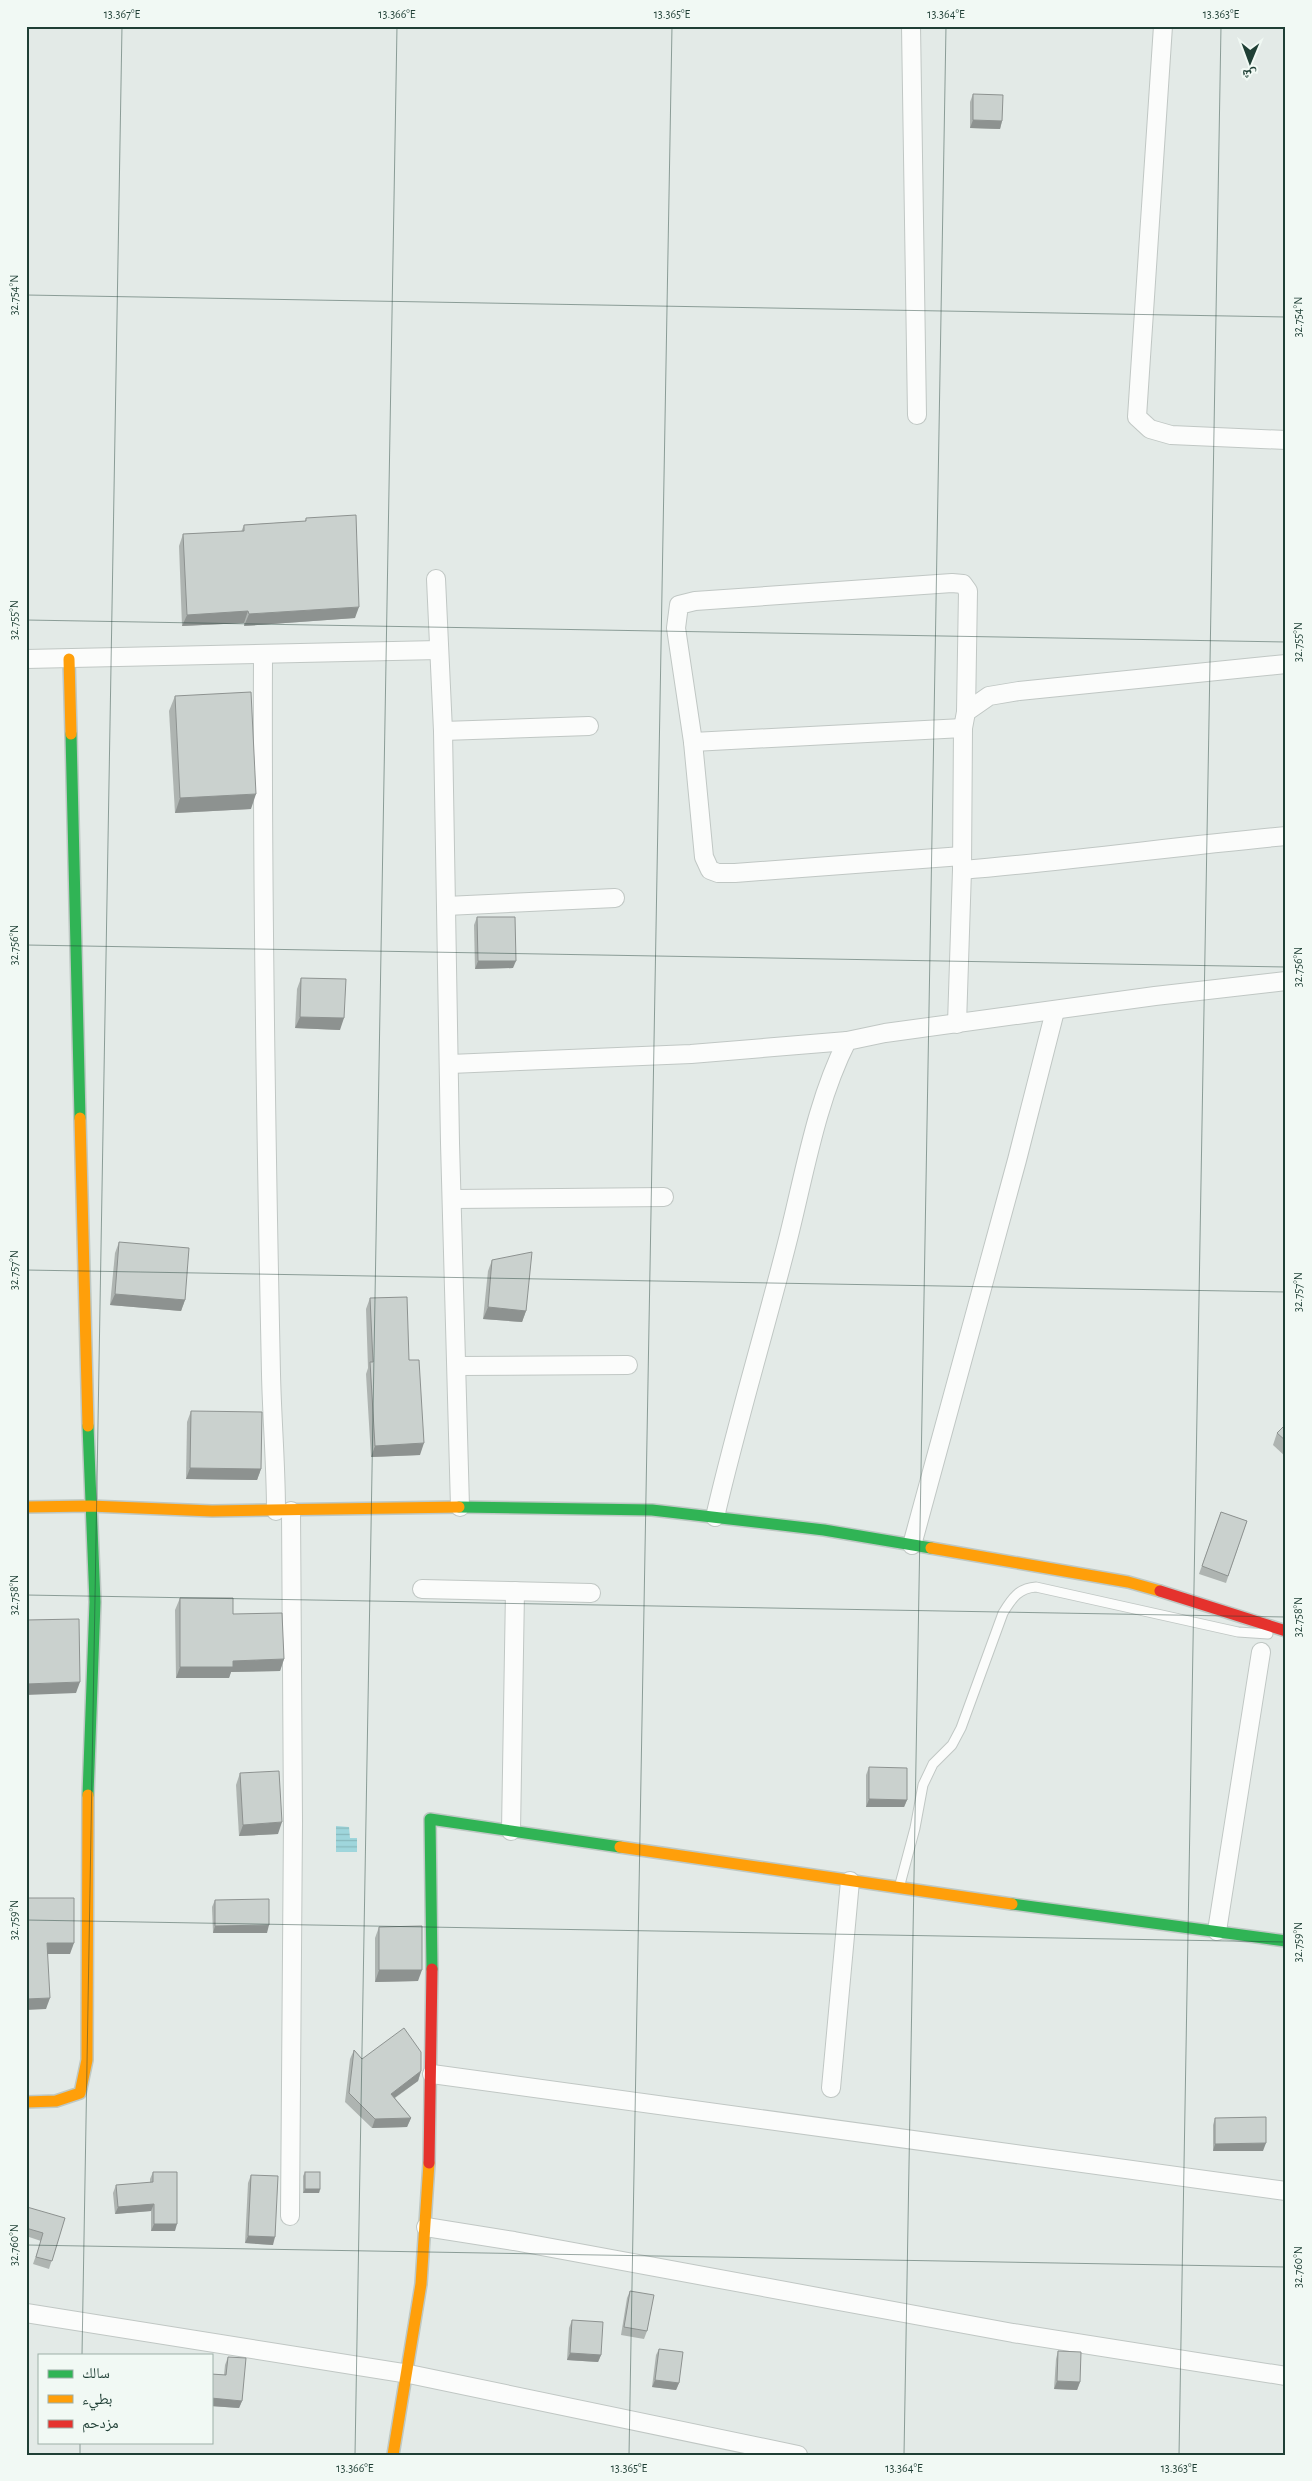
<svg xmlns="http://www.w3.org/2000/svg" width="1312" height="2481" viewBox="0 0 1312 2481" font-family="'Alegreya Sans','Noto Naskh Arabic',sans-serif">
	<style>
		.water { fill: url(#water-rules) }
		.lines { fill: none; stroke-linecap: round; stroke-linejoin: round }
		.lane-casing { stroke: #c0c7c4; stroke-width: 11 }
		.street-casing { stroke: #c0c7c4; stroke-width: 20 }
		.fast-casing { stroke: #bec8c4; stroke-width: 14 }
		.slow-casing { stroke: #bec8c4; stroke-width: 14 }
		.jam-casing { stroke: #bec8c4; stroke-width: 14 }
		.lane { stroke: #fbfcfb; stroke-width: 9 }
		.street { stroke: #fbfcfb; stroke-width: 18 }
		.fast { stroke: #30b455; stroke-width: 11 }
		.slow { stroke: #ff9f0a; stroke-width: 11 }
		.jam { stroke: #e5322d; stroke-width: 11 }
		.wall { fill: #aeb4b1 }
		.shaded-wall { fill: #8d9290 }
		.building { fill: #cad1ce; stroke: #8d9290 }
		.ticks { fill: none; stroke: #1f3f35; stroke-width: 1; stroke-opacity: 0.45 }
		.neatline { fill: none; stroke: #1f3f35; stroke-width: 2 }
		.ticks-label { font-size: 12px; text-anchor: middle; fill: #1f3f35 }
	</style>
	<defs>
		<pattern id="water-rules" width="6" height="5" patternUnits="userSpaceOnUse" patternTransform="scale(1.25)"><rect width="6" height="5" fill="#9fd6dc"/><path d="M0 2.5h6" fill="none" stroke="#88b9bd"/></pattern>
	</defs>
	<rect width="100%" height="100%" fill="#e3eae7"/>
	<path class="water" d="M336 1826 349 1827 350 1838H357V1852H336Z"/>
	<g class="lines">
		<defs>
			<path id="lane" d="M899 1888 915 1828 923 1785 933 1764 952 1745 961 1728 1003 1613C1012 1598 1019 1588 1036 1587L1238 1632 1268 1634"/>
			<g id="street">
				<path d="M911 26 917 415"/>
				<path d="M1163 26 1137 417 1150 429 1171 435 1286 440"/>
				<path d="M436 579 443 731 450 1143 460 1507"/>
				<path d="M263 654C262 894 266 1134 271 1374 272 1420 276 1465 276 1511"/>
				<path d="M26 659 439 650"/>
				<path d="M443 731 589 726"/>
				<path d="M693 742 963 728"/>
				<path d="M962 856 735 873H718L710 870 704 857 693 742 676 628 679 605 695 601 952 583 963 584 968 591 966 712"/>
				<path d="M962 870C1071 861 1178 846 1286 836"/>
				<path d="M446 906 615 898"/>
				<path d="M957 1024 962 870 963 728 966 712 989 696 1019 691 1286 664"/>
				<path d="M450 1064 691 1054 847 1041"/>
				<path d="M453 1199 664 1197"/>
				<path d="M457 1366 628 1365"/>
				<path d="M715 1517C736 1426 763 1337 786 1247 804 1178 815 1104 847 1041L885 1033 1155 996 1286 981"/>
				<path d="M912 1545 1017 1160 1055 1011"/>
				<path d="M422 1589 591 1593"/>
				<path d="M511 1831 515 1591"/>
				<path d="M1217 1931 1261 1652"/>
				<path d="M432 2074 1286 2191"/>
				<path d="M831 2088 850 1881"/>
				<path d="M290 2216 293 1821 291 1511"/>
				<path d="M426 2227 514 2241 1013 2333 1286 2376"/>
				<path d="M26 2313 409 2374 798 2455"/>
			</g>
			<g id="fast">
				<path d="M71 734 80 1118"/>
				<path d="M459 1507 652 1510 824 1530 931 1548"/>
				<path d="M88 1795 95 1602 88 1426"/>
				<path d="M1012 1904 1286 1941"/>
				<path d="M432 1969 430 1819 620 1847"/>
			</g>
			<g id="slow">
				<path d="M69 659 71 734"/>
				<path d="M80 1118 88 1426"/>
				<path d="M26 1507 90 1506 212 1511 459 1507"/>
				<path d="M931 1548 1128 1582 1160 1591"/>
				<path d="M620 1847 1012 1904"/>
				<path d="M26 2102 56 2101 80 2093 87 2060 88 1795"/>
				<path d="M393 2455 421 2284 429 2163"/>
			</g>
			<g id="jam">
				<path d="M1160 1591 1286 1631"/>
				<path d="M429 2163 432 1969"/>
			</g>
		</defs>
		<use href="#lane" class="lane-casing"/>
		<use href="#street" class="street-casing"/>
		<use href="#fast" class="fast-casing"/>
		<use href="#slow" class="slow-casing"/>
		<use href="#jam" class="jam-casing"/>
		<use href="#lane" class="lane"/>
		<use href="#street" class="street"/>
		<use href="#fast" class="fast"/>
		<use href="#slow" class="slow"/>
		<use href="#jam" class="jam"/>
	</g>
	<g class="wall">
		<path d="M973 94 1002 121 1000 129 970 128V102Z"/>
		<path d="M306 518 355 618 244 626V623L182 626 179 546 183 534 241 532 244 525 305 521Z"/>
		<path d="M175 696 251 809 175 813 169 711Z"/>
		<path d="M477 917 513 968 475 969 474 925Z"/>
		<path d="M301 978 340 1030 295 1028 297 989Z"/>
		<path d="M119 1242 185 1300 181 1311 110 1305 115 1253Z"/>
		<path d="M492 1260 526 1311 522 1322 483 1319 488 1271Z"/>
		<path d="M370 1298 409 1360 420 1455 371 1457 366 1374 368 1368 366 1309Z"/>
		<path d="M191 1411 261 1469 257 1480 186 1479 187 1422Z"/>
		<path d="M1286 1424V1457L1273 1445 1277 1433Z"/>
		<path d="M1221 1512 1247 1521 1226 1583 1199 1574Z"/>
		<path d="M180 1598 233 1614 284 1659 280 1671 231 1672 229 1678H176L175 1610Z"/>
		<path d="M869 1767 907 1800 904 1807H866V1775Z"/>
		<path d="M240 1773 278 1834 239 1836 236 1785Z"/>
		<path d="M215 1900 267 1933H213L212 1907Z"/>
		<path d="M379 1927 418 1981 375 1982V1938Z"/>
		<path d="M354 2050 362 2059 421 2071 418 2081 395 2098 411 2118 407 2127 372 2128 345 2102 350 2059Z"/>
		<path d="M1215 2118 1263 2151H1213V2125Z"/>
		<path d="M153 2172 175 2231H151V2211L115 2214 113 2193 116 2185 150 2183V2179Z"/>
		<path d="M305 2172 320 2189 319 2193H303V2176Z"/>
		<path d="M251 2175 273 2245 245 2243 248 2183Z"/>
		<path d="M26 2210 65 2218 49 2269 33 2264 41 2241 26 2236Z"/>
		<path d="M630 2291 647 2331 644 2339 621 2335 627 2298Z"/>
		<path d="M572 2320 601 2355 598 2362 567 2360 569 2328Z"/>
		<path d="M659 2349 679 2383 676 2390 652 2387 656 2355Z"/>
		<path d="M1058 2351 1080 2382 1077 2390 1054 2389 1056 2359Z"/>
		<path d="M228 2357 242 2401 239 2408 211 2406V2374L224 2375 225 2365Z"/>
	</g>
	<g class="shaded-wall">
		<path d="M973 120 1002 121 1000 129 970 128Z"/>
		<path d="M359 607 355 618 244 626 249 614Z"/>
		<path d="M248 611 244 623 182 626 187 615Z"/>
		<path d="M256 794 251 809 175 813 180 798Z"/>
		<path d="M478 961H516L513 968 475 969Z"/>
		<path d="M300 1017 344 1018 340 1030 295 1028Z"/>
		<path d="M115 1294 185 1300 181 1311 110 1305Z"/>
		<path d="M488 1307 526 1311 522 1322 483 1319Z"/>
		<path d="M424 1443 420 1455 371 1457 375 1446Z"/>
		<path d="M190 1468 261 1469 257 1480 186 1479Z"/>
		<path d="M284 1659 280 1671 231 1672 229 1678H176L180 1667 233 1661Z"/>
		<path d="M80 1682 76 1693 26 1695V1684Z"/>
		<path d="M869 1799 907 1800 904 1807H866Z"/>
		<path d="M282 1822 278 1834 239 1836 243 1825Z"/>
		<path d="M269 1925 267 1933H213L215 1926Z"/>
		<path d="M47 1943H74L70 1954H42Z"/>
		<path d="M379 1970H422L418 1981 375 1982Z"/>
		<path d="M50 1998 46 2009 26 2010V1999Z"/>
		<path d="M421 2071 418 2081 387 2103 391 2094Z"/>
		<path d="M411 2118 407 2127 372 2128 375 2119Z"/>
		<path d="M1266 2143 1263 2151H1213L1215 2144Z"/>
		<path d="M305 2189H320L319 2193H303Z"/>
		<path d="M154 2204 151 2211 115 2214 118 2207Z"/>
		<path d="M154 2224H177L175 2231H151Z"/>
		<path d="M248 2236 275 2237 273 2245 245 2243Z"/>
		<path d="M570 2353 601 2355 598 2362 567 2360Z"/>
		<path d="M655 2380 679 2383 676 2390 652 2387Z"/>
		<path d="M1057 2381 1080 2382 1077 2390 1054 2389Z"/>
		<path d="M211 2398 242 2401 239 2408 211 2406Z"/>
	</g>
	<g class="building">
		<path d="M973 94 1003 95 1002 121 973 120Z"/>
		<path d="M356 515 359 607 249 614 248 611 187 615 183 534 244 531V525L306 521V518Z"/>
		<path d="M251 692 256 794 180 798 175 696Z"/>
		<path d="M477 917H515L516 961H478Z"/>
		<path d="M301 978 346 979 344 1018 300 1017Z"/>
		<path d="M119 1242 189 1248 185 1300 115 1294Z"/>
		<path d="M532 1252 526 1311 488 1307 492 1260Z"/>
		<path d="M407 1297 409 1360H419L424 1443 375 1446 370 1362H373L370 1298Z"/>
		<path d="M191 1411 262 1412 261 1469 190 1468Z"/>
		<path d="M1286 1424V1441L1277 1433Z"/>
		<path d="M1221 1512 1247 1521 1228 1576 1202 1566Z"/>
		<path d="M180 1598H233V1614L282 1613 284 1659 233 1661V1667H180Z"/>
		<path d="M79 1619 80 1682 26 1684V1620Z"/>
		<path d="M869 1767 907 1768V1800L869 1799Z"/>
		<path d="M279 1771 282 1822 243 1825 240 1773Z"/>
		<path d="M26 1898H74V1943H47L50 1998 26 1999Z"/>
		<path d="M269 1899V1925L215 1926V1900Z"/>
		<path d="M422 1926V1970H379V1927Z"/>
		<path d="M404 2028 421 2052V2071L391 2094 411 2118 375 2119 349 2093 354 2050 362 2059Z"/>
		<path d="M1266 2117V2143L1215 2144V2118Z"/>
		<path d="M153 2172H177V2224H154V2204L118 2207 116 2185 153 2182Z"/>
		<rect x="305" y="2172" width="15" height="17"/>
		<path d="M251 2175 278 2176 275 2237 248 2236Z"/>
		<path d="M27 2207 65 2218 52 2261 36 2257 43 2233 26 2228V2210Z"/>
		<path d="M630 2291 654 2295 647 2331 624 2327Z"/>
		<path d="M572 2320 603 2322 601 2355 570 2353Z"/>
		<path d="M659 2349 683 2352 679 2383 655 2380Z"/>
		<path d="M1058 2351 1081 2352 1080 2382 1057 2381Z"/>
		<path d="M228 2357 246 2358 242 2401 211 2398V2374L226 2375Z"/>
	</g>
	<path class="ticks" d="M26 295 1286 317M26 620 1286 642M26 945 1286 967M26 1270 1286 1292M26 1595 1286 1617M26 1920 1286 1942M26 2245 1286 2267M82 2355 122 26M80 2455V2442M355 2455 397 26M629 2455 672 26M904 2455 946 26M1179 2455 1221 26"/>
	<rect width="1312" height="2481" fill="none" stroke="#f1f9f4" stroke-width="55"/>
	<rect x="38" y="2354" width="175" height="90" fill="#f1f9f4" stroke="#9dafa8"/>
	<rect x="48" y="2370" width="25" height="8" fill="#30b455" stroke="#9dafa8"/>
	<text x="82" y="2378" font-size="15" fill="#1f3f35">سالك</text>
	<rect x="48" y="2395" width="25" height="8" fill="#ff9f0a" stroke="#9dafa8"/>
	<text x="82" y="2404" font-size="15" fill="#1f3f35">بطيء</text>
	<rect x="48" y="2420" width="25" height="8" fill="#e5322d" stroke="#9dafa8"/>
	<text x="82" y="2428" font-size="15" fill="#1f3f35">مزدحم</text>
	<g transform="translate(1250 62) rotate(181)" stroke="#f1f9f4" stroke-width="4" paint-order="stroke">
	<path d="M0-4L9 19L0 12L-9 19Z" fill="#1f3f35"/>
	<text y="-8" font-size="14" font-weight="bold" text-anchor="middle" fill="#1f3f35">ش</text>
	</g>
	<rect x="28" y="28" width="1256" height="2426" class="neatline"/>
	<g class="ticks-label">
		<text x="122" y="18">13.367°E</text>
		<text x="397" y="18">13.366°E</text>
		<text x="672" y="18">13.365°E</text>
		<text x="946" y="18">13.364°E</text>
		<text x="1221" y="18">13.363°E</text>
		<text transform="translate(14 295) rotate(-90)" y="4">32.754°N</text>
		<text transform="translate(1298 317) rotate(-90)" y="4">32.754°N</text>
		<text transform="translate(14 620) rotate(-90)" y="4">32.755°N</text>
		<text transform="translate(1298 642) rotate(-90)" y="4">32.755°N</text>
		<text transform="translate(14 945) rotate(-90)" y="4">32.756°N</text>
		<text transform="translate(1298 967) rotate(-90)" y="4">32.756°N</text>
		<text transform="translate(14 1270) rotate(-90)" y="4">32.757°N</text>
		<text transform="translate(1298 1292) rotate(-90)" y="4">32.757°N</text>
		<text transform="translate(14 1595) rotate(-90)" y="4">32.758°N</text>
		<text transform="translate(1298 1617) rotate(-90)" y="4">32.758°N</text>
		<text transform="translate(14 1920) rotate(-90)" y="4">32.759°N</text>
		<text transform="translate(1298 1942) rotate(-90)" y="4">32.759°N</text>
		<text transform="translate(14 2245) rotate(-90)" y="4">32.760°N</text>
		<text transform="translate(1298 2267) rotate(-90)" y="4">32.760°N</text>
		<text x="355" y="2472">13.366°E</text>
		<text x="629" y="2472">13.365°E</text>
		<text x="904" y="2472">13.364°E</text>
		<text x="1179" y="2472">13.363°E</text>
	</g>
</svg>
